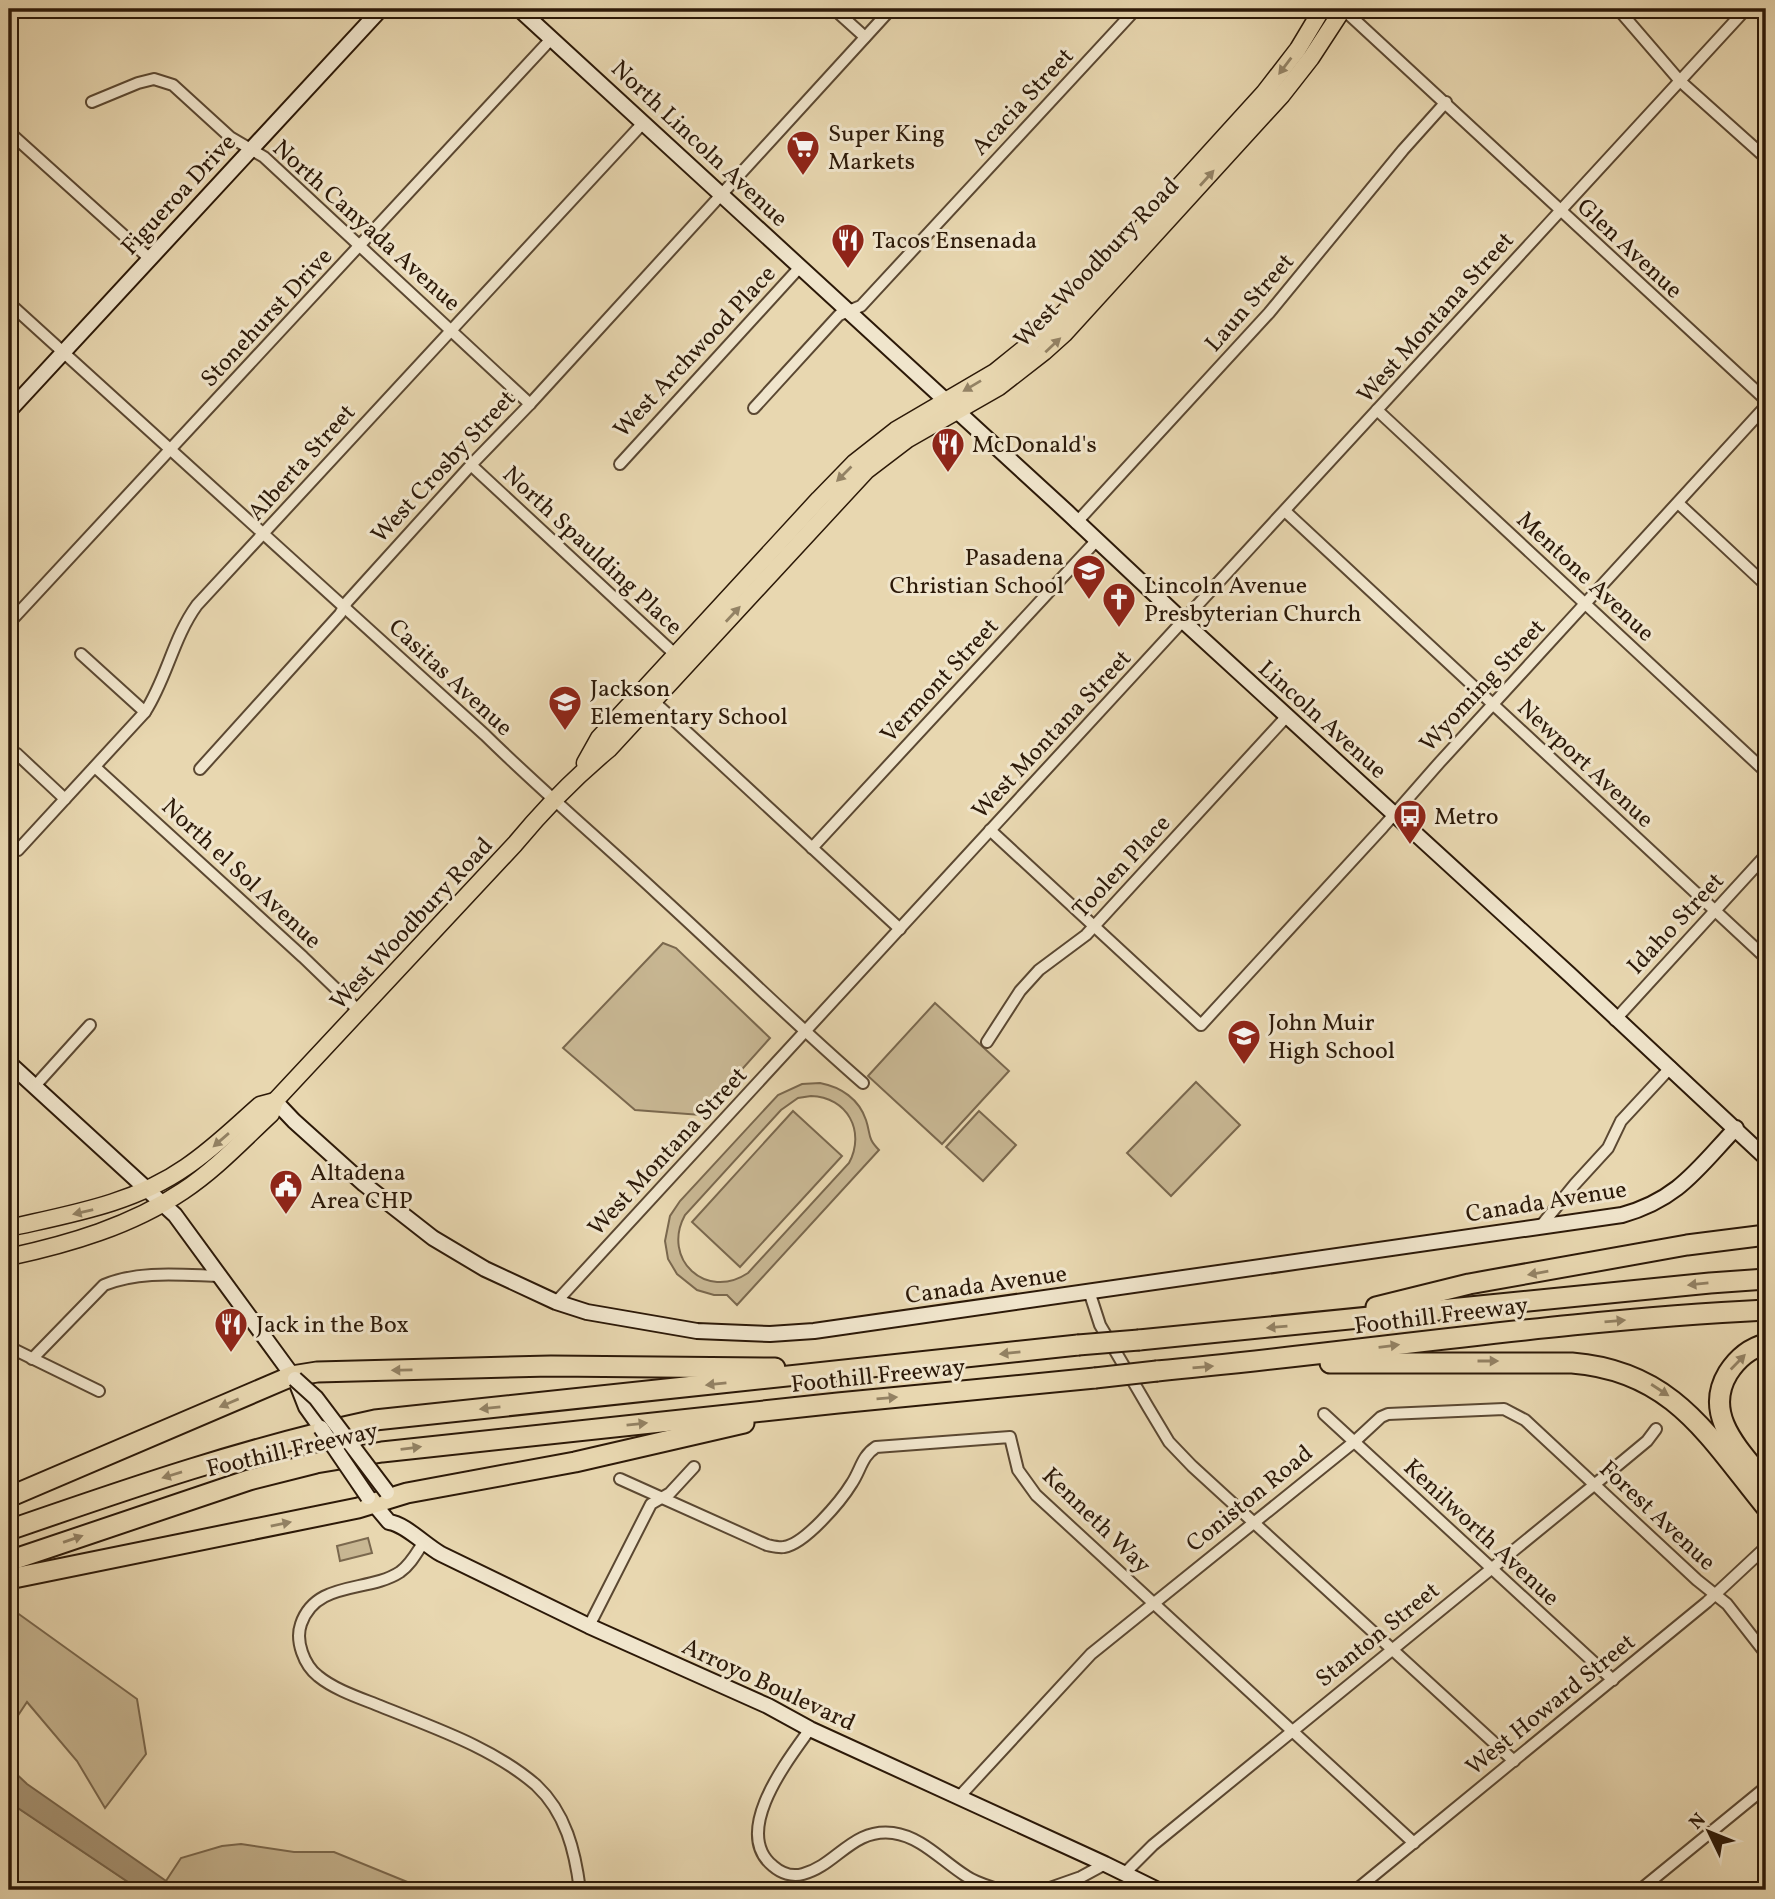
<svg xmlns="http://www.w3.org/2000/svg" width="1775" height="1899" viewBox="0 0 1775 1899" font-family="Vollkorn,serif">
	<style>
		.green { fill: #c8b793; stroke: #7a684e; stroke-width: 2; fill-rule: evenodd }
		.water { fill: #a89677; stroke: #76644b; stroke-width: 2 }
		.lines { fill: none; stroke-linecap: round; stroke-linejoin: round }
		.street-casing { stroke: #5b4832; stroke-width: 14 }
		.secondary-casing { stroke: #2c1908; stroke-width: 18 }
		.primary-casing { stroke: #2c1908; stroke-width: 19 }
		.highway-casing { stroke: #2c1908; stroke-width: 23 }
		.street { stroke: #f0e5cc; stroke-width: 10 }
		.secondary { stroke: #f0e5cc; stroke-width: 14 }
		.primary { stroke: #e8d7b0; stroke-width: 16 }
		.highway { stroke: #e8d7b0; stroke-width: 19 }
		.secondary-bridge-casing { stroke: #2c1908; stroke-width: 18; stroke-linecap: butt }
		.highway-bridge-casing { stroke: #2c1908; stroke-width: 23; stroke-linecap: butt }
		.secondary-bridge { stroke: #f0e5cc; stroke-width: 14 }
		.highway-bridge { stroke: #e8d7b0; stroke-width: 19 }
		.oneway { fill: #938264 }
		.labels { text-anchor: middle; stroke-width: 6; stroke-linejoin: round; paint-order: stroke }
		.street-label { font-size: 24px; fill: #2c1908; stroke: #f0e5cc }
		.poi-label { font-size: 24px; fill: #2c1908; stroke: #f0e5cc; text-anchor: start }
	</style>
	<rect width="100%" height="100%" fill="#e8d7b0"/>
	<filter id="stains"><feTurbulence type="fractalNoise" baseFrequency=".00286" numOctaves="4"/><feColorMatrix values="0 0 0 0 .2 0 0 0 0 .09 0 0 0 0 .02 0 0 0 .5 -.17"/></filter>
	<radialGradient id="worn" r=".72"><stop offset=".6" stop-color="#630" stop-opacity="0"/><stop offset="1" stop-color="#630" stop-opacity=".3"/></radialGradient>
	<g class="green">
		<path d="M663 943 676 948 770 1038 701 1115 635 1110 563 1048Z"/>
		<path d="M935 1003 1009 1071 942 1144 868 1076Z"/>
		<path d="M1196 1082 1240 1125 1171 1196 1127 1153Z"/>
		<path d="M820 1083C841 1087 859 1099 866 1120 871 1135 867 1138 879 1150L737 1305 727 1295H714L697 1290 677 1274 668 1259 665 1241 670 1216 680 1201 778 1095 802 1084ZM811 1096C847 1097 866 1131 849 1163L748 1273C706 1301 661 1259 685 1215L781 1110 798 1098Z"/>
		<path d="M793 1111 842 1156 740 1267 692 1222Z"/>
		<path d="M979 1111 1016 1145 983 1181 946 1147Z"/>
		<path d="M368 1538 372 1553 340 1561 337 1546Z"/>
		<path d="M9 1607 137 1699 146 1754 105 1808 77 1761 27 1702 9 1729Z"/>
		<path d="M9 1802 140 1890H9Z"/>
		<path d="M241 1844 294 1852H334L427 1890H160L181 1858 222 1846Z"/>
	</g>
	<path class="water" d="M9 1767 27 1784 179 1890H140L9 1802Z"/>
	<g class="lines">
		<defs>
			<g id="street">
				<path d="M834 9 865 37"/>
				<path d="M1343 9 1766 400"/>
				<path d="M1618 9 1680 81 1766 158"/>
				<path d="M92 102 138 83 154 79 173 85 230 137 264 157 530 404"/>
				<path d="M9 132 150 259"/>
				<path d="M9 303 485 735C541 790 601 841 658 894 727 957 793 1022 863 1083"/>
				<path d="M754 408 839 315 861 306 1136 9"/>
				<path d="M1377 410 1766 772"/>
				<path d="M620 464 800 267"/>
				<path d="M471 465 679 658"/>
				<path d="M1678 503 1766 585"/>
				<path d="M1286 512 1766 958"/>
				<path d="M1076 523 1269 313 1403 150 1446 102"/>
				<path d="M9 623 552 38"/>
				<path d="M81 654 145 712"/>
				<path d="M650 698 900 929"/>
				<path d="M9 750 17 754 65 799"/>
				<path d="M95 767 303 957 359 1011"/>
				<path d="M200 769 340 614 347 602 471 465 530 404 891 9"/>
				<path d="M990 830 1201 1025 1383 827 1440 762 1766 406"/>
				<path d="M812 848 1096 541"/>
				<path d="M18 850 145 712C167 678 173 638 197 605L644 122"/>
				<path d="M1615 1020 1766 855"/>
				<path d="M987 1042 1020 991 1039 970 1086 935 1287 716"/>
				<path d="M34 1087 90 1025"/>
				<path d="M1540 1227 1575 1184 1608 1148 1621 1121 1671 1067"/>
				<path d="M1089 1291 1100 1325 1148 1407 1169 1442 1192 1466 1514 1761"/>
				<path d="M556 1302 1746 9"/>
				<path d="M9 1347 99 1391"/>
				<path d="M32 1359 104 1285C140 1270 182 1275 220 1276"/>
				<path d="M1324 1414 1613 1680"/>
				<path d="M620 1479 767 1545C772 1546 779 1548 784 1547 805 1544 841 1501 852 1483 861 1469 862 1456 876 1447L1010 1437 1018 1470 1036 1495 1414 1843"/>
				<path d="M423 1543C416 1554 410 1565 400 1572 368 1593 316 1580 301 1624 295 1641 304 1665 318 1676 335 1690 360 1698 380 1706 434 1728 492 1747 536 1785 566 1813 575 1851 580 1890"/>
				<path d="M589 1626 651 1504 670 1493 694 1467"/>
				<path d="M810 1729C788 1760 731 1832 773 1866 781 1873 792 1877 803 1874 837 1865 852 1828 893 1833 922 1837 942 1861 966 1876 976 1883 989 1886 1000 1890"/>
				<path d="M959 1797 1091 1654 1354 1442 1381 1417 1388 1414 1504 1409 1525 1420 1697 1580 1727 1604 1766 1654"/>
				<path d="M1125 1873 1153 1845 1594 1485 1647 1441 1656 1429"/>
				<path d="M1044 1890 1081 1877 1105 1864"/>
				<path d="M1356 1890 1707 1602 1766 1547"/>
				<path d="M1640 1890 1766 1787"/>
			</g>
			<g id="secondary">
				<path d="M519 9 1067 512 1183 621 1569 974 1766 1158"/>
				<path d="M9 411 381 9"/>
				<path d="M9 1063 175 1215 295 1379 306 1407 321 1428"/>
				<path d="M275 1101 294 1121 364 1184 433 1238 485 1269 556 1302 587 1312 697 1331 770 1334 814 1331 1622 1215C1679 1199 1698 1168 1736 1128"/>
				<path d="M368 1497 389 1522C405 1524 425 1545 441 1554L589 1626 768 1706 810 1729 1105 1864 1158 1890"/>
			</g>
			<g id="primary">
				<path d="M585 763 599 738 819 499 854 463 896 430 995 372 1053 325 1264 93 1298 49 1322 9"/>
				<path d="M9 1228C70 1214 133 1204 186 1167 213 1149 236 1126 260 1105L275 1101"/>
				<path d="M9 1257C69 1244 131 1226 183 1191 215 1170 243 1140 271 1114L275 1101 515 844C544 809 574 778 609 749L866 471 908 439 999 387 1044 352 1064 334 1282 95 1311 58 1343 9"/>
			</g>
			<g id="highway">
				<path d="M1376 1307 1469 1284 1687 1245 1766 1235"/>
				<path d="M1139 1340 1710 1283 1766 1279"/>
				<path d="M1766 1344C1750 1348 1737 1359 1728 1373 1702 1416 1741 1451 1766 1483"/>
				<path d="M1330 1363H1572C1673 1371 1708 1436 1766 1507"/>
				<path d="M1157 1371C1360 1352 1562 1320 1766 1310"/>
				<path d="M9 1497 292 1376 317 1372 551 1366 775 1368"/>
				<path d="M9 1530C130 1488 249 1447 375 1420L1078 1345"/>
				<path d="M9 1561 249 1480 316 1463 382 1452 838 1403 1095 1378"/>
				<path d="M9 1579 358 1508 407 1493 575 1462 744 1423"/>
			</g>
		</defs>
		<use href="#street" class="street-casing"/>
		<use href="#secondary" class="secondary-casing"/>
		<use href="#primary" class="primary-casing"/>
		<use href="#highway" class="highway-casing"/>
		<use href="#street" class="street"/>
		<use href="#secondary" class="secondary"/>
		<use href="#primary" class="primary"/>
		<use href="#highway" class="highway"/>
		<defs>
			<g id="secondary-bridge">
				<path d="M295 1379 316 1398 387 1492"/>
				<path d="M321 1428 368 1497"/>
			</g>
			<g id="highway-bridge">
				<path d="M1078 1345 1139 1340"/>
				<path d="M1095 1378 1157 1371"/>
			</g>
		</defs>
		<use href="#secondary-bridge" class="secondary-bridge-casing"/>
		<use href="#highway-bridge" class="highway-bridge-casing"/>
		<use href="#secondary-bridge" class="secondary-bridge"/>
		<use href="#highway-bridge" class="highway-bridge"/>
	</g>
	<defs><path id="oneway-solid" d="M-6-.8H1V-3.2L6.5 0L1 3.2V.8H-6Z" transform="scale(1.75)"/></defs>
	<g class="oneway">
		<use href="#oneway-solid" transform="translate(1285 66) rotate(127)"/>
		<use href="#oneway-solid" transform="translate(1207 178) rotate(-48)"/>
		<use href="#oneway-solid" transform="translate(1053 345) rotate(-43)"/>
		<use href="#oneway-solid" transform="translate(972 386) rotate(149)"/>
		<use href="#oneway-solid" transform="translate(844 474) rotate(135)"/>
		<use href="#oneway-solid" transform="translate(733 614) rotate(-47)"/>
		<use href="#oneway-solid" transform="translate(221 1140) rotate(139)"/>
		<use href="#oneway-solid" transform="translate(83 1212) rotate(167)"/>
		<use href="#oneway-solid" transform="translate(1538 1273) rotate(170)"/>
		<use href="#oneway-solid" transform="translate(1698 1284) rotate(174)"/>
		<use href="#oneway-solid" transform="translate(1615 1321) rotate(-5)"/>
		<use href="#oneway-solid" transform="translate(1277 1327) rotate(175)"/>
		<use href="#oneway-solid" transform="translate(1389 1346) rotate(-7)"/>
		<use href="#oneway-solid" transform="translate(1010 1353) rotate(174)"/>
		<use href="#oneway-solid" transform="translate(1488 1361)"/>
		<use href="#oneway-solid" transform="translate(1738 1362) rotate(-46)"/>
		<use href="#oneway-solid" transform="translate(1203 1367) rotate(-5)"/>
		<use href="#oneway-solid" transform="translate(402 1370) rotate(179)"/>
		<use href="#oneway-solid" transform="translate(716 1384) rotate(174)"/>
		<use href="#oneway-solid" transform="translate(1660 1390) rotate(33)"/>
		<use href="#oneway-solid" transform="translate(887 1398) rotate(-5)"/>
		<use href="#oneway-solid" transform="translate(229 1403) rotate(157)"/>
		<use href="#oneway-solid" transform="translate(490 1408) rotate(174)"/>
		<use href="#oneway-solid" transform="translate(637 1424) rotate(-6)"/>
		<use href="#oneway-solid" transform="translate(411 1448) rotate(-7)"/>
		<use href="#oneway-solid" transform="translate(172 1475) rotate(163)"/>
		<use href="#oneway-solid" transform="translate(281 1524) rotate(-12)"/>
		<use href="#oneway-solid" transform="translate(73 1539) rotate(-19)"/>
	</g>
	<defs>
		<symbol id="supermarket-pin" viewBox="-11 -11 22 30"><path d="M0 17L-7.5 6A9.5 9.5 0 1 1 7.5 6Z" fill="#8f2418" stroke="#f0e5cc"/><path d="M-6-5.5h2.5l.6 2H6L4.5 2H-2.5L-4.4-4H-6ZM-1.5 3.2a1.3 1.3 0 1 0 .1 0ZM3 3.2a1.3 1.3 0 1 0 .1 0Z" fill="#fff"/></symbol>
		<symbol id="restaurant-pin" viewBox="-11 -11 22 30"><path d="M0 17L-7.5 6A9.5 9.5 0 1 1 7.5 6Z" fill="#8f2418" stroke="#f0e5cc"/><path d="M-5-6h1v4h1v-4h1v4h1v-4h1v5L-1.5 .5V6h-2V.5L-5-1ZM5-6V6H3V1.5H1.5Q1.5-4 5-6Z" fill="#fff"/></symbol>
		<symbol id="school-pin" viewBox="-11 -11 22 30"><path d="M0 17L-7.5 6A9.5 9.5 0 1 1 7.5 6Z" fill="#8f2418" stroke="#f0e5cc"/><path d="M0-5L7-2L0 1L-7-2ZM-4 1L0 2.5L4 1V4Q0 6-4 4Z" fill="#fff"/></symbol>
		<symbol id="church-pin" viewBox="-11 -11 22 30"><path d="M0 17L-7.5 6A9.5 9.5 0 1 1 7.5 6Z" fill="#8f2418" stroke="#f0e5cc"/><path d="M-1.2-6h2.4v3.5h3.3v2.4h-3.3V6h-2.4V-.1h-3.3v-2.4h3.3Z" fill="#fff"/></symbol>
		<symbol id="bus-pin" viewBox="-11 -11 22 30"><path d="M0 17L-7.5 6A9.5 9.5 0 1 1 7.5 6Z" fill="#8f2418" stroke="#f0e5cc"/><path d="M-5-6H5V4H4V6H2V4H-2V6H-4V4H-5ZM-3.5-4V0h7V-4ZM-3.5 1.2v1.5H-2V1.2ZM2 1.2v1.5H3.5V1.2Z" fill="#fff"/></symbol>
		<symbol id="civic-pin" viewBox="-11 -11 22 30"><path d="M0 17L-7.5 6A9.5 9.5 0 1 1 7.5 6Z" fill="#8f2418" stroke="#f0e5cc"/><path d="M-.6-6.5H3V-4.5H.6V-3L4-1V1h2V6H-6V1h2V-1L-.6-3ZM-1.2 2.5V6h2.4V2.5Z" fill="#fff"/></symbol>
	</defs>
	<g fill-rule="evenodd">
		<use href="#supermarket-pin" x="784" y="128" width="38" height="52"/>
		<use href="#restaurant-pin" x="829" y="221" width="38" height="52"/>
		<use href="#restaurant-pin" x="929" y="425" width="38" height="52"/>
		<use href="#school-pin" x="1070" y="552" width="38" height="52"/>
		<use href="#church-pin" x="1100" y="580" width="38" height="52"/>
		<use href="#school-pin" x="546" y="683" width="38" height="52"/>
		<use href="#bus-pin" x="1391" y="797" width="38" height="52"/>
		<use href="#school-pin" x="1225" y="1017" width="38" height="52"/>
		<use href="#civic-pin" x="267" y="1167" width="38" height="52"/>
		<use href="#restaurant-pin" x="212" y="1305" width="38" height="52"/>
	</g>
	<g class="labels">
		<g class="street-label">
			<text transform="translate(1022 101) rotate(-47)" y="8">Acacia Street</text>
			<text transform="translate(700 143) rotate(43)" y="8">North Lincoln Avenue</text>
			<text transform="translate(178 194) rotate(-47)" y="8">Figueroa Drive</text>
			<text transform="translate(367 225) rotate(42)" y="8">North Canyada Avenue</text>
			<text transform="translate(1630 248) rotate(43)" y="8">Glen Avenue</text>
			<text transform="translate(1096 262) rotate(-46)" y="8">West Woodbury Road</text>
			<text transform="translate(1249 302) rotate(-49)" y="8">Laun Street</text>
			<text transform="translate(266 317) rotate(-47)" y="8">Stonehurst Drive</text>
			<text transform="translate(1435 317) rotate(-48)" y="8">West Montana Street</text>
			<text transform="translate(694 351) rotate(-47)" y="8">West Archwood Place</text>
			<text transform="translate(301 462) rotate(-48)" y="8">Alberta Street</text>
			<text transform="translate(443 466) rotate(-47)" y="8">West Crosby Street</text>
			<text transform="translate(593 550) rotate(43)" y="8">North Spaulding Place</text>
			<text transform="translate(1586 576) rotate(43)" y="8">Mentone Avenue</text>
			<text transform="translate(451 677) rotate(43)" y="8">Casitas Avenue</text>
			<text transform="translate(939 680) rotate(-47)" y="8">Vermont Street</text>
			<text transform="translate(1482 685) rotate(-47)" y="8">Wyoming Street</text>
			<text transform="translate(1323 719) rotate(42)" y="8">Lincoln Avenue</text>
			<text transform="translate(1051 734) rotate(-47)" y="8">West Montana Street</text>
			<text transform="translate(1586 763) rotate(43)" y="8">Newport Avenue</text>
			<text transform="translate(1121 866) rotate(-47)" y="8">Toolen Place</text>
			<text transform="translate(242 873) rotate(43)" y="8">North el Sol Avenue</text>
			<text transform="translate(411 923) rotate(-47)" y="8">West Woodbury Road</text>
			<text transform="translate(1675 923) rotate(-47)" y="8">Idaho Street</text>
			<text transform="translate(667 1151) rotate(-47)" y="8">West Montana Street</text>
			<text transform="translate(1546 1201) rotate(-9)" y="8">Canada Avenue</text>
			<text transform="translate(986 1284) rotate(-8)" y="8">Canada Avenue</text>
			<text transform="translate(1441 1315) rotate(-7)" y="8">Foothill Freeway</text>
			<text transform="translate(878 1375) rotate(-6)" y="8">Foothill Freeway</text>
			<text transform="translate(292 1449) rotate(-13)" y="8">Foothill Freeway</text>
			<text transform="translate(1249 1498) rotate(-39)" y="8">Coniston Road</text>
			<text transform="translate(1658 1515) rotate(43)" y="8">Forest Avenue</text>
			<text transform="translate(1097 1520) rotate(44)" y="8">Kenneth Way</text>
			<text transform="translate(1482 1532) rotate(43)" y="8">Kenilworth Avenue</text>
			<text transform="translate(1377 1634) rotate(-39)" y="8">Stanton Street</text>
			<text transform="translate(769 1684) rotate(25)" y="8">Arroyo Boulevard</text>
			<text transform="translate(1550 1704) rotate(-39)" y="8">West Howard Street</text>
		</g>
		<g class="poi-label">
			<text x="828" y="141">Super King<tspan x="828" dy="28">Markets</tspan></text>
			<text x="872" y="248">Tacos Ensenada</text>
			<text x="972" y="452">McDonald's</text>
			<text x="1064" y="565" text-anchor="end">Pasadena<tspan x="1064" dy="28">Christian School</tspan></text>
			<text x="1144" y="593">Lincoln Avenue<tspan x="1144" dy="28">Presbyterian Church</tspan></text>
			<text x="590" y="696">Jackson<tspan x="590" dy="28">Elementary School</tspan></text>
			<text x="1434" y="824">Metro</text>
			<text x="1268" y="1030">John Muir<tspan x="1268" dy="28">High School</tspan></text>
			<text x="310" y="1180">Altadena<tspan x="310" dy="28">Area CHP</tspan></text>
			<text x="256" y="1332">Jack in the Box</text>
		</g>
	</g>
	<rect width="1775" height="1899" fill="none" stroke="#e8d7b0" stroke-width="35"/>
	<rect x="10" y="10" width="1754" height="1878" fill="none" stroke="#2c1908" stroke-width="3.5"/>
	<rect x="18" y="18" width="1740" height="1864" fill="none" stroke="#2c1908" stroke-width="2"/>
	<g transform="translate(1709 1832) rotate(313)" stroke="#f0e5cc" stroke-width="5" paint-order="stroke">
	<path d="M0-5L12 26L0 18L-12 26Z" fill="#2c1908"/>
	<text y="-10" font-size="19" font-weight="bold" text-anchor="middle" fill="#2c1908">N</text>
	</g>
	<rect width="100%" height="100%" filter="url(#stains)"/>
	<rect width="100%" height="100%" fill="url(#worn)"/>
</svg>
